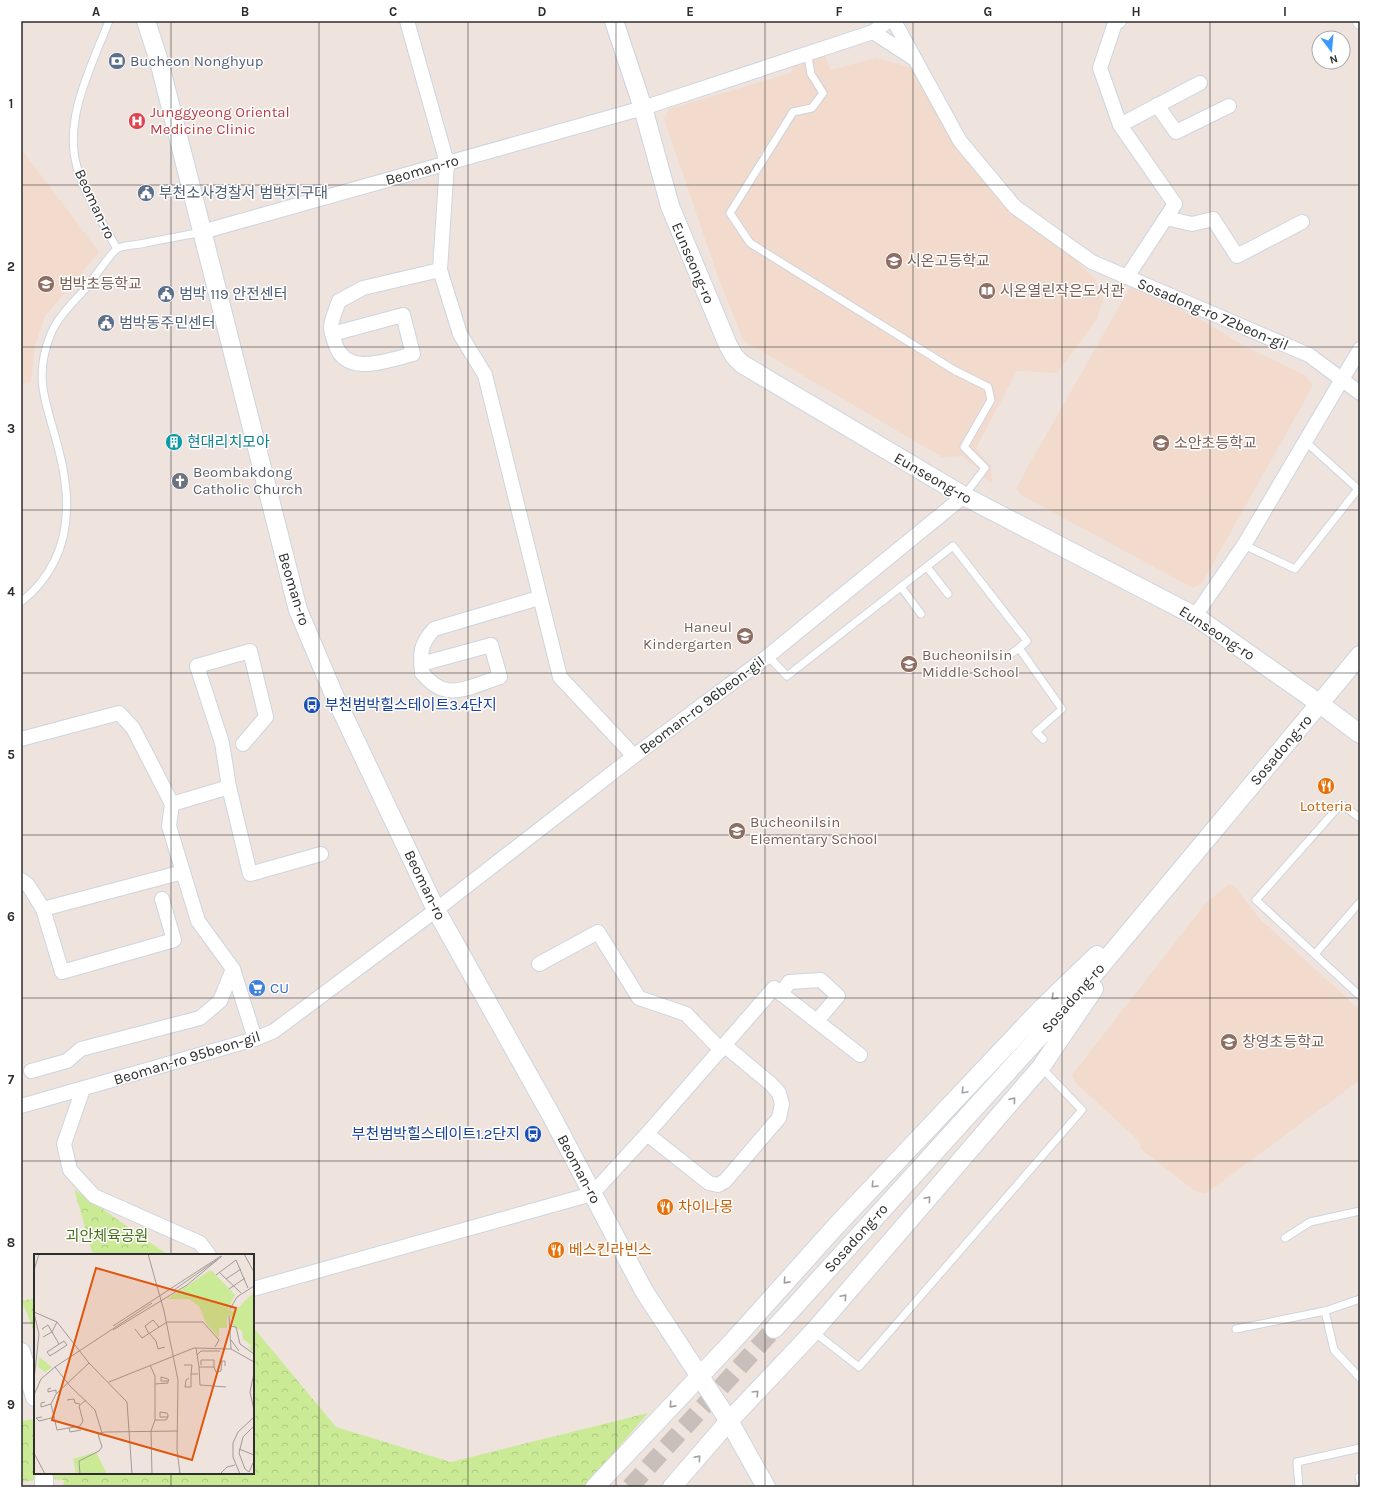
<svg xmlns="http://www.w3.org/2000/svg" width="1381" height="1508" viewBox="0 0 1381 1508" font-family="Karla,'Noto Sans KR',sans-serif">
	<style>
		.education { fill: #f2dacc }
		.park { fill: url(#park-crowns) }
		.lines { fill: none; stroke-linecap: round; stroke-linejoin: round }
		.tertiary-tunnel { stroke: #c8bfbb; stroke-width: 18; stroke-dasharray: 18 9; stroke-linecap: butt }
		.service-casing { stroke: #ccd5df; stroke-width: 9 }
		.minor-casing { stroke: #ccd5df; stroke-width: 16 }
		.tertiary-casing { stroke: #ccd5df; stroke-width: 20 }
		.service { stroke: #fff; stroke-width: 7 }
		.minor { stroke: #fff; stroke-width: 14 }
		.tertiary { stroke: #fff; stroke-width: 18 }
		.oneway { stroke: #a0a0a0 }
		.grid { fill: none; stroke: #2d2d2d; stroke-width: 1; stroke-opacity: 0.55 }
		.labels { text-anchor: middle; stroke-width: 3; stroke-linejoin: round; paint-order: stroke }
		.service-label { font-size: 15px; fill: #4e5e75; stroke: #fff; text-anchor: start }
		.health-label { font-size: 15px; fill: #be3a42; stroke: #fff; text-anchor: start }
		.street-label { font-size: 15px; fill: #2d2d2d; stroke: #fff }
		.education-label { font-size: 15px; fill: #785e54; stroke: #fff; text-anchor: start }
		.culture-label { font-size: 15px; fill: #0d838f; stroke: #fff; text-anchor: start }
		.worship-label { font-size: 15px; fill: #5b616d; stroke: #fff; text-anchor: start }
		.transit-label { font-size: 15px; fill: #164399; stroke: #fff; text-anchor: start }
		.food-label { font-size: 15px; fill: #c56008; stroke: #fff; text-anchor: start }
		.shop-label { font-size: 15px; fill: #366cbe; stroke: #fff; text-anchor: start }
		.park-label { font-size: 15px; fill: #437214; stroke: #fff }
		.inset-road { fill: none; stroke: #a19a97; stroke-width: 1 }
		.view { fill: #df570e; fill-opacity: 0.15; stroke: #df570e; stroke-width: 2 }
		.inset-edge { fill: none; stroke: #2d2d2d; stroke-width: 2 }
		.neatline { fill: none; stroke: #2d2d2d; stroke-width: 1.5 }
		.grid-label { font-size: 13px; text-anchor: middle; font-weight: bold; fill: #2d2d2d }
	</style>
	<defs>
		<pattern id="park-crowns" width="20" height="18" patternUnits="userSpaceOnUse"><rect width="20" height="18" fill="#cbea96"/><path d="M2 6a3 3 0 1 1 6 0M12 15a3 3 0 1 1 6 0" fill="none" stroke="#afc982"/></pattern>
	</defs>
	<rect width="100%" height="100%" fill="#efe3de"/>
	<g class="education">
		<path d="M825 52 830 70 876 58 910 67 956 145 1095 279 1103 299 1097 319 1057 373 1017 371 976 448 991 466 992 483 983 477 982 472 962 456 942 457 744 341 721 285 664 119 669 109 791 73 794 61Z"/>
		<path d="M21 149 99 252 45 316 35 345 31 382 21 385Z"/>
		<path d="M1131 286 1198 318 1246 347 1305 375 1313 386 1202 583 1193 588 1021 495 1016 488Z"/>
		<path d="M1229 884 1235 887 1261 920 1360 1010V1080L1205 1194 1195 1191 1141 1149 1139 1141 1076 1083 1072 1075 1205 904Z"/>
	</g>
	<g class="park">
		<path d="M74 1189 168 1255H93Z"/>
		<path d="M35 1298V1334L22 1301Z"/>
		<path d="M253 1327 336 1427 451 1462 648 1413 584 1487H63L64 1480 44 1479 21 1482V1421L35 1419V1473H253Z"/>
	</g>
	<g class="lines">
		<path class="tertiary-tunnel" d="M630 1487 774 1329"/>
		<defs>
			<g id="service">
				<path d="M109 21C92 65 63 119 77 167 85 195 103 223 117 249"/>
				<path d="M805 54 808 57 811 74 823 93 812 108 793 112 730 213 750 243 954 370 988 387 991 400 964 447 985 468 964 496"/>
				<path d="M1244 545 1295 569 1358 489 1306 442"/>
				<path d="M927 567 948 594"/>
				<path d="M901 587 921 614"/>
				<path d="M21 602C70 563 74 508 59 451 49 408 32 382 50 336 57 317 73 303 86 288 92 281 112 251 118 248 127 245 137 245 145 243 164 239 183 236 202 232"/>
				<path d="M768 656 787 676 953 546 1027 641 1019 648 1062 709 1036 732 1043 739"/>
				<path d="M1005 658 1019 648"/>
				<path d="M1360 818 1341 804 1256 900 1360 996"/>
				<path d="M1315 954 1360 902"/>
				<path d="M1285 1238 1310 1222 1360 1211"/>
				<path d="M1325 1311 1360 1299"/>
				<path d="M1236 1329 1325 1311 1334 1350 1360 1378"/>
				<path d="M814 1332 859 1367 1082 1110 1041 1067"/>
				<path d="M1359 1477 1360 1481"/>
				<path d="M1299 1487 1297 1462 1360 1448"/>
			</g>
			<g id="minor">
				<path d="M407 21 447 163 440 270 460 334 485 375 560 677 634 756"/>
				<path d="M894 21 960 141 1015 207 1092 262 1309 355 1360 393"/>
				<path d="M1119 21 1115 23 1100 68 1120 125 1175 204 1127 277"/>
				<path d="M1360 21V22"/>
				<path d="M873 32 913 58"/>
				<path d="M1157 105 1176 132 1229 106"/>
				<path d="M1120 125 1200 83"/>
				<path d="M1166 218 1192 224 1213 219 1237 256 1302 222"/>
				<path d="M202 232 643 108 873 32 888 21"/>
				<path d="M332 334 403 315 413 354C389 360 345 378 335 343 334 339 331 332 331 328 331 320 336 309 339 301L363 288 440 270"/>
				<path d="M1195 616 1244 545 1360 349"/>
				<path d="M421 664 491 645 500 677C486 681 462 693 448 690 437 689 428 680 422 673 420 652 420 645 434 629L539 598"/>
				<path d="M21 739 119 713 133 728 172 804 169 826 183 872"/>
				<path d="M229 787 222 743 197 666 250 651 266 717 243 744"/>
				<path d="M172 804 229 787 250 874 321 854"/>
				<path d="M21 880 28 885 43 909"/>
				<path d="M162 899 174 940 62 972 43 909 183 872 198 921 233 969 255 1039"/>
				<path d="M539 964 598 932 639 998 686 1014 721 1050"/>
				<path d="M781 994 789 982 821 980 838 996 817 1021"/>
				<path d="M31 1071 67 1061 81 1049 200 1018 220 1001 233 969"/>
				<path d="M83 1089 64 1144 70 1170 94 1196 200 1243 209 1255"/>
				<path d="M21 1106 255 1039 274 1031 436 910 634 756 768 656 964 496"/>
				<path d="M647 1134 709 1183 718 1185 725 1181 779 1118 782 1104 779 1093 771 1084 724 1045"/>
				<path d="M253 1289 592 1194 647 1134 774 988 860 1055"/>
			</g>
			<g id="tertiary">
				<path d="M146 21 159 61 298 610 334 695 436 910 551 1115 644 1291 729 1421 766 1487"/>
				<path d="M614 21 643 108 670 206 728 345 734 356 742 364 964 496 1195 616 1320 704 1360 734"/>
				<path d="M774 1329 1070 1003 1360 655"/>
				<path d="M21 1352 35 1397"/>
				<path d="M44 1479V1487"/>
				<path d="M595 1487 733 1341 836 1226 1041 1009 1097 955"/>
				<path d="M672 1487 729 1421 813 1332 1041 1067 1094 989"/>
			</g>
		</defs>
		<use href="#service" class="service-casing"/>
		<use href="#minor" class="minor-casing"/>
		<use href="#tertiary" class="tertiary-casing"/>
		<use href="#service" class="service"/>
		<use href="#minor" class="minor"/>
		<use href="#tertiary" class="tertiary"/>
	</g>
	<defs><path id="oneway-chevron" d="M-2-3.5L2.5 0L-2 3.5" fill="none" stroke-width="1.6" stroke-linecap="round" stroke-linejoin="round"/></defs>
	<g class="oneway">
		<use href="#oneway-chevron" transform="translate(1054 997) rotate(136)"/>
		<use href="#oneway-chevron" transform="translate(964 1091) rotate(133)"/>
		<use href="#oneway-chevron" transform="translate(1013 1100) rotate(-49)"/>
		<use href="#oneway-chevron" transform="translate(874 1185) rotate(133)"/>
		<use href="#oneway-chevron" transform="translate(928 1199) rotate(-49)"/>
		<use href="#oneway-chevron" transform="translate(786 1281) rotate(132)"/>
		<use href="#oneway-chevron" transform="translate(844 1297) rotate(-49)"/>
		<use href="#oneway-chevron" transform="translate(756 1393) rotate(-46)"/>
		<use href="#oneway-chevron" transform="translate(672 1405) rotate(132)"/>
		<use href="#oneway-chevron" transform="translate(698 1458) rotate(-49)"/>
	</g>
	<path class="grid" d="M171 21V1255M319 21V1487M468 21V1487M616 21V1487M765 21V1487M913 21V1487M1062 21V1487M1210 21V1487M21 185H1360M21 347H1360M21 510H1360M21 673H1360M21 835H1360M21 998H1360M21 1161H1360M21 1323H35M253 1323H1360M171 1473V1487"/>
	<defs>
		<symbol id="bank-disc" viewBox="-11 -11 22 22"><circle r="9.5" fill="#5c6f8a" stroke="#fff"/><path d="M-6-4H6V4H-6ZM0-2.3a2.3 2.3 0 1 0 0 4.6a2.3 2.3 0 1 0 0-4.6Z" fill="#fff"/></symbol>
		<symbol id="hospital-disc" viewBox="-11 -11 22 22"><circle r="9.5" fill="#e0444e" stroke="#fff"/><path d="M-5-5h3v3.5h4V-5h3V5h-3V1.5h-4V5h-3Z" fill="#fff"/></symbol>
		<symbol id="civic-disc" viewBox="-11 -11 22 22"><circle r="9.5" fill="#5c6f8a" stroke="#fff"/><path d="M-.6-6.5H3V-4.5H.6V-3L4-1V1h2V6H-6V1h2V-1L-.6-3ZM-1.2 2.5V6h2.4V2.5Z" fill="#fff"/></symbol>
		<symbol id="school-disc" viewBox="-11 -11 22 22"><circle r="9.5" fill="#8d6e63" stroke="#fff"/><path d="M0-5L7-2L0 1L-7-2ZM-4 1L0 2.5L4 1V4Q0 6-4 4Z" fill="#fff"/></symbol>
		<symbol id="library-disc" viewBox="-11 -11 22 22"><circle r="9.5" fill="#8d6e63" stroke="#fff"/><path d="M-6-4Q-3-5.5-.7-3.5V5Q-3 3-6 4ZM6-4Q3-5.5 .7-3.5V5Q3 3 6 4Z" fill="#fff"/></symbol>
		<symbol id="building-disc" viewBox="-11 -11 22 22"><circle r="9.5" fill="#0f9aa8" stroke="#fff"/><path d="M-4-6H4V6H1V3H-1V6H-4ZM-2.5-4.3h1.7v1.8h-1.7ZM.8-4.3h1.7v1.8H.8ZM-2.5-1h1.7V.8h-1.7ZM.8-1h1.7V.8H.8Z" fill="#fff"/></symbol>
		<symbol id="church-disc" viewBox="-11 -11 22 22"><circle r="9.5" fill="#6b7280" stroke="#fff"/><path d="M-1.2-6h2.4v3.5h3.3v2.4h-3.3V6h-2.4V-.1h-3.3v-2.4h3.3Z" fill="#fff"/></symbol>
		<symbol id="bus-disc" viewBox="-11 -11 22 22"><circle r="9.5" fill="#1a4fb4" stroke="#fff"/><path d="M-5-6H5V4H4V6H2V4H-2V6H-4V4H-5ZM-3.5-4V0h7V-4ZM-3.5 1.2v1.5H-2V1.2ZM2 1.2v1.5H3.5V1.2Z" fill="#fff"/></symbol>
		<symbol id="restaurant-disc" viewBox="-11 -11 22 22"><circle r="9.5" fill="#e8710a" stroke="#fff"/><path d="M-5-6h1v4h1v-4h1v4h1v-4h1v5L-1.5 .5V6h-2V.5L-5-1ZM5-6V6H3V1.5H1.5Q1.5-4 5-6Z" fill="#fff"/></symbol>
		<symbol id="supermarket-disc" viewBox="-11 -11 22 22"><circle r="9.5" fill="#3f7fe0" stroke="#fff"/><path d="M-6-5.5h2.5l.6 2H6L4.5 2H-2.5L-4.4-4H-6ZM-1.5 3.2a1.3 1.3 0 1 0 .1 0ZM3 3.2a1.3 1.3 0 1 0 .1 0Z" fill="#fff"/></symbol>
	</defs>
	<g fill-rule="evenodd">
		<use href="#bank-disc" x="107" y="51" width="20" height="20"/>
		<use href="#hospital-disc" x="127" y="111" width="20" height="20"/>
		<use href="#civic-disc" x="136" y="183" width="20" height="20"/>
		<use href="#school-disc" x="884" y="251" width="20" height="20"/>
		<use href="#school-disc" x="36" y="274" width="20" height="20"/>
		<use href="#library-disc" x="977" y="281" width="20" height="20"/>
		<use href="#civic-disc" x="156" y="284" width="20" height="20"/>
		<use href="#civic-disc" x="96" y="313" width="20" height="20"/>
		<use href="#building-disc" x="164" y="432" width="20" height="20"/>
		<use href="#school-disc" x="1151" y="433" width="20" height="20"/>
		<use href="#church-disc" x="170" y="471" width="20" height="20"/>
		<use href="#school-disc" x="735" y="626" width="20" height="20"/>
		<use href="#school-disc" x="899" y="654" width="20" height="20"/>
		<use href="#bus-disc" x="302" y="695" width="20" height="20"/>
		<use href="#restaurant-disc" x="1316" y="776" width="20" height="20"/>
		<use href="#school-disc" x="727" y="821" width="20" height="20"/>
		<use href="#supermarket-disc" x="247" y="978" width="20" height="20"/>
		<use href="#school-disc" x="1219" y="1032" width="20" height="20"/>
		<use href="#bus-disc" x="523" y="1124" width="20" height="20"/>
		<use href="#restaurant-disc" x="655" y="1197" width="20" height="20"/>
		<use href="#restaurant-disc" x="546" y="1240" width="20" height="20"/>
	</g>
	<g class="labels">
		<g class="service-label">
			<text x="130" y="66">Bucheon Nonghyup</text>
			<text x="159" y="198">부천소사경찰서 범박지구대</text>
			<text x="179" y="299">범박 119 안전센터</text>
			<text x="119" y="328">범박동주민센터</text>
		</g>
		<g class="health-label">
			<text x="150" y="117">Junggyeong Oriental<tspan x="150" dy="17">Medicine Clinic</tspan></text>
		</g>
		<g class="street-label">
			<text transform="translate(422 170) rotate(-16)" y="5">Beoman-ro</text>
			<text transform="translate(95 204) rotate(65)" y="5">Beoman-ro</text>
			<text transform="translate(693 263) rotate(67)" y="5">Eunseong-ro</text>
			<text transform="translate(1213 314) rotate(23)" y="5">Sosadong-ro 72beon-gil</text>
			<text transform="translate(933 478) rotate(30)" y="5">Eunseong-ro</text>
			<text transform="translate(294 589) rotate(73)" y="5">Beoman-ro</text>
			<text transform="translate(1217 633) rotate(33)" y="5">Eunseong-ro</text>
			<text transform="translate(702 705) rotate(-37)" y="5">Beoman-ro 96beon-gil</text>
			<text transform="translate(1281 750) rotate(-50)" y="5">Sosadong-ro</text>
			<text transform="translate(425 885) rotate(64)" y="5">Beoman-ro</text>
			<text transform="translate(1073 998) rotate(-49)" y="5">Sosadong-ro</text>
			<text transform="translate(187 1058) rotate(-17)" y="5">Beoman-ro 95beon-gil</text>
			<text transform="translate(579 1169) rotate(62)" y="5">Beoman-ro</text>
			<text transform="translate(856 1238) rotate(-48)" y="5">Sosadong-ro</text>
		</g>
		<g class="education-label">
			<text x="907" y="266">시온고등학교</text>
			<text x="59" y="289">범박초등학교</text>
			<text x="1000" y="296">시온열린작은도서관</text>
			<text x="1174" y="448">소안초등학교</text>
			<text x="732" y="632" text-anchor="end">Haneul<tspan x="732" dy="17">Kindergarten</tspan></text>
			<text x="922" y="660">Bucheonilsin<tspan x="922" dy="17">Middle School</tspan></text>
			<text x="750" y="827">Bucheonilsin<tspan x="750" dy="17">Elementary School</tspan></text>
			<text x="1242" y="1047">창영초등학교</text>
		</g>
		<g class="culture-label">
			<text x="187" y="447">현대리치모아</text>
		</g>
		<g class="worship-label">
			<text x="193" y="477">Beombakdong<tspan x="193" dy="17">Catholic Church</tspan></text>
		</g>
		<g class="transit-label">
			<text x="325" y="710">부천범박힐스테이트3.4단지</text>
			<text x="520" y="1139" text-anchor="end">부천범박힐스테이트1.2단지</text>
		</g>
		<g class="food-label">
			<text x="1326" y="811" text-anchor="middle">Lotteria</text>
			<text x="678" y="1212">차이나몽</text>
			<text x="569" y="1255">베스킨라빈스</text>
		</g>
		<g class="shop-label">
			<text x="270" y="993">CU</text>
		</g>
		<g class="park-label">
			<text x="107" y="1241">괴안체육공원</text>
		</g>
	</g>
	<g transform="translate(34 1254)">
		<rect width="220" height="220" fill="#efe3de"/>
		<path d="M220 38V98L215 95 217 91 209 85 208 77 199 72 200 58ZM62 198 73 220H42L39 205Z" fill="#cbea96"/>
		<path d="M177 16 201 41 194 55 200 58 199 72 197 62H193V74H185V84L172 69 165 52 155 45H133ZM5 103 18 113 11 118 4 113Z" fill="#cbea96"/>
		<path class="inset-road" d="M114 0 130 57 144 126 143 196 146 220M210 0 220 18M0 16 5 0M185 18 207 39M182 21 202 6 214 34M192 25 207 15M195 35 211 24M140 36 184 5M196 55 203 43 220 32M0 58 23 68 55 109 93 148 98 220M195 62 197 95M23 68 18 78 25 90M79 72 187 2M195 72 202 73 206 90 220 100M8 75 14 71 18 78 9 83M101 75 108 84 133 68H169L185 86 181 93M79 76 153 31 188 2M115 79 122 87 124 95 131 93M115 80 111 72 119 66 125 73M197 86 205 97M30 87 33 91 16 102 13 98ZM162 94 165 113H180V106H167V111M163 101 167 97H186M116 111 121 122V166L117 177 118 220M150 111H158L157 120H164M21 113 36 132 61 156 68 179M165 113 166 131 192 133M180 113 182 118 187 117 188 107H191V112M220 119 216 138 220 156M155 124 152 126 151 133H157V120M0 126 5 80 0 59M75 128 160 94 197 95 220 108M121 130 134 129V127L135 126 134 125 127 123V127H134M17 134 14 135V138L22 136V139M0 141 7 125 21 113 118 49M33 146 40 145 41 149 46 150M52 146 45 152 49 167 46 172 23 176 17 150 22 140 55 109M11 148 7 149V153L17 150M8 163 2 164 5 167 21 163M121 166H132L134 163V161L133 159 126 158V163H134M35 174 36 178 47 176M205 195 220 201M0 199 11 220M219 209 215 218 211 215 205 199 209 183 220 172M46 220 45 207 65 197 68 193 64 180 70 178 144 177M186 220 193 213 201 211M206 220 199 203V189L204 178 220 163"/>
		<path class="view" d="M62 14 202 54 158 206 18 166Z"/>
		<rect width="220" height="220" class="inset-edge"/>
	</g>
	<rect width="1381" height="1508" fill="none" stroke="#ffffff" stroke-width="44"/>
	<g transform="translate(1331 50) rotate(164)"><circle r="19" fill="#ffffff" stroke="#ababab"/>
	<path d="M0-3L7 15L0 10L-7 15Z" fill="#3b9aff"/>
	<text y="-6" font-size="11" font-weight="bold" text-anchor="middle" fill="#2d2d2d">N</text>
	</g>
	<rect x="22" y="22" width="1337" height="1464" class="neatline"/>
	<g class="grid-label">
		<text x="96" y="16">A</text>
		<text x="245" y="16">B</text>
		<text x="393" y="16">C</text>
		<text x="542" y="16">D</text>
		<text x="690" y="16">E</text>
		<text x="839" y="16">F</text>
		<text x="988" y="16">G</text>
		<text x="1136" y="16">H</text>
		<text x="1285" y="16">I</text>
		<text x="11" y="108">1</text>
		<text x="11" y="271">2</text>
		<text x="11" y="433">3</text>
		<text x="11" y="596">4</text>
		<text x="11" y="759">5</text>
		<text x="11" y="921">6</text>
		<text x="11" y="1084">7</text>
		<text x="11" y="1247">8</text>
		<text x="11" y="1409">9</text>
	</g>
</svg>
